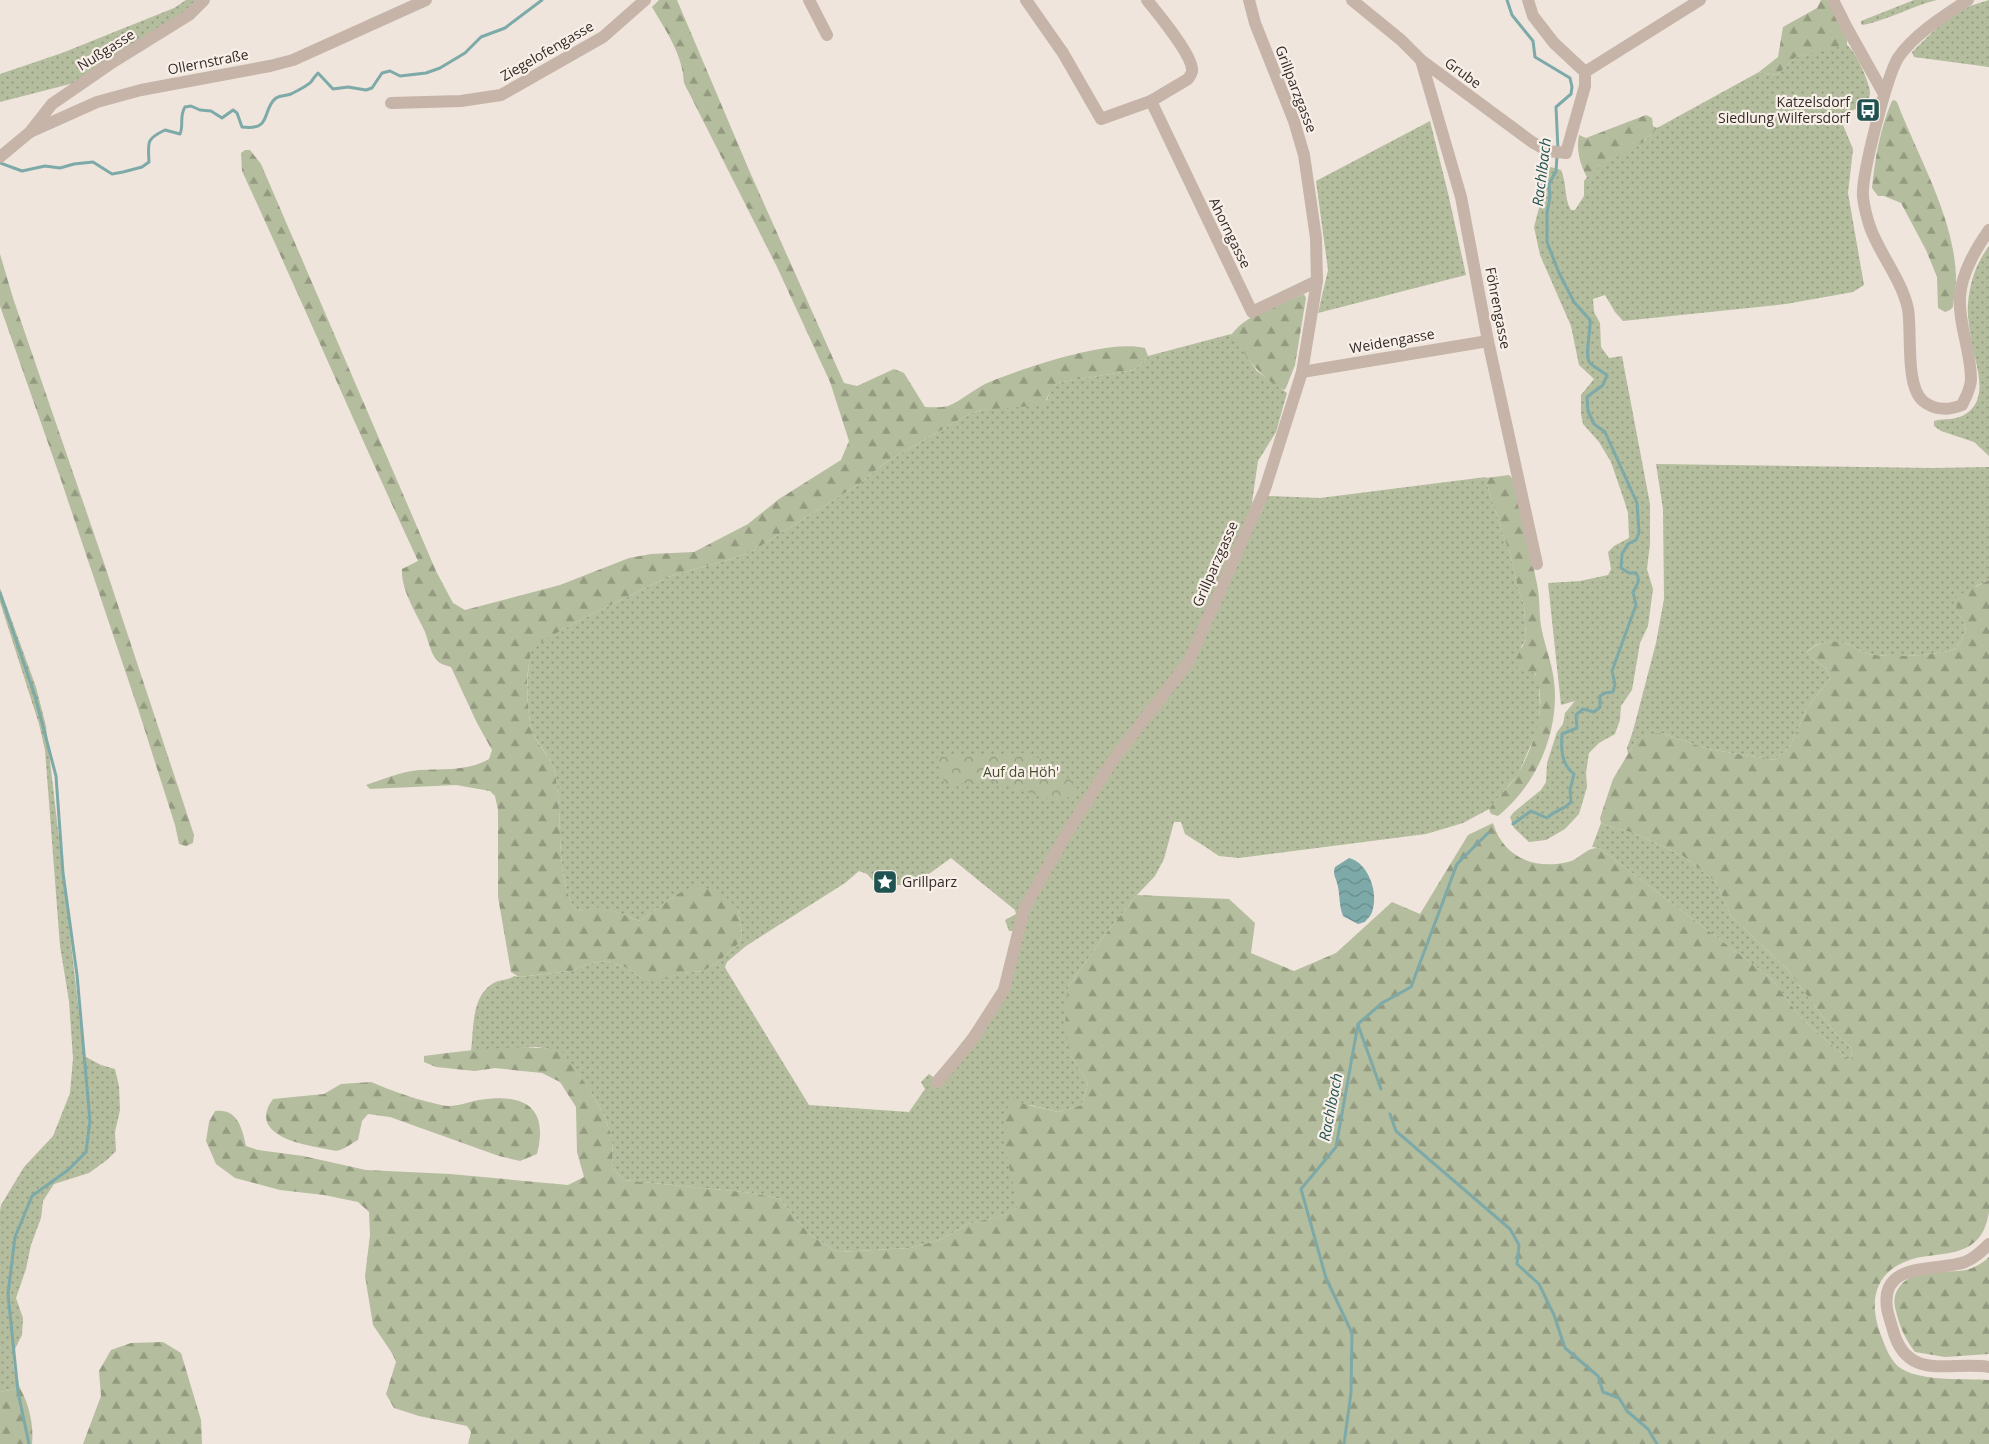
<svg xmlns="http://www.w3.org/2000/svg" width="1989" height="1444" viewBox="0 0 1989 1444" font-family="'Open Sans',sans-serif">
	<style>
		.grass { fill: url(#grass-dots); fill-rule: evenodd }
		.forest { fill: url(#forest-firs) }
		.park { fill: url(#park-crowns) }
		.water { fill: url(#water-waves) }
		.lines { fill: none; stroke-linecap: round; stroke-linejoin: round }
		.stream { stroke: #7daaa9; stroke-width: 3 }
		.minor { stroke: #c6b4a9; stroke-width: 12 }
		.tertiary { stroke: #c6b4a9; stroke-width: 12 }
		.labels { text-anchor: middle; stroke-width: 4.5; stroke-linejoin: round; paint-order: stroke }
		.street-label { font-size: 14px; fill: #342b28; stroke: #f8efe8 }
		.poi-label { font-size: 14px; fill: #342b28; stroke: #f8efe8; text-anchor: end }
		.park-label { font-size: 14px; fill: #46502e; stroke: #f8efe8 }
		.water-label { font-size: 15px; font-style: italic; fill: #215252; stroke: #f8efe8 }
	</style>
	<defs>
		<pattern id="grass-dots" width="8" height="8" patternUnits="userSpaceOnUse" patternTransform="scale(1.25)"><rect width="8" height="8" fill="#b4bd9d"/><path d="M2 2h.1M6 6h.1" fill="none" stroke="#939a80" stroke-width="1.8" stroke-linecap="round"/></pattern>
		<pattern id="forest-firs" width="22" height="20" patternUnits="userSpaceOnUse" patternTransform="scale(1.25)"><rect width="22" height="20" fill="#b4bd9d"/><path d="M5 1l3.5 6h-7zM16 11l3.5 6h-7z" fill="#939a80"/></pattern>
		<pattern id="park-crowns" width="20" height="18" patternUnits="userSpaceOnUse" patternTransform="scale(1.25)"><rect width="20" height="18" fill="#b4bd9d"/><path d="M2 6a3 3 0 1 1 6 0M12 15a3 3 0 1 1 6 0" fill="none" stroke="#939a80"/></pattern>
		<pattern id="water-waves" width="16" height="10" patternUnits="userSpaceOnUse" patternTransform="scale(1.25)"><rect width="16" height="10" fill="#7daaa9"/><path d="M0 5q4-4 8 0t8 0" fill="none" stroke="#678b8a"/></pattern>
	</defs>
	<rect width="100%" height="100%" fill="#efe5dc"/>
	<g class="grass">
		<path d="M186 0H199L181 16 74 83 0 102V74L62 53 174 8Z"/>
		<path d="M1914 0H1937C1912 6 1888 20 1863 25L1861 24V21Z"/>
		<path d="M1989 0V67L1914 57 1912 52 1943 22 1970 6Z"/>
		<path d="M1842 45H1847C1856 52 1869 81 1870 92 1870 96 1868 101 1867 104L1849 112 1843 125 1853 149 1848 193 1864 285 1853 292 1786 304 1623 321 1615 312 1605 295 1593 299 1594 312 1600 323 1601 347 1609 358 1622 356 1650 504V544L1647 569 1653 589 1648 626 1640 643 1632 690 1621 706 1620 720 1615 734 1599 743 1589 753 1586 773 1587 787 1579 814 1565 829 1546 840 1529 842 1514 828 1510 817 1514 812 1541 790 1546 782 1547 763 1557 732 1563 724 1565 713 1575 701 1561 705 1548 583 1580 581 1608 575 1611 569 1608 552 1614 546 1629 538 1628 513 1625 503 1611 462 1599 442 1583 424 1581 414V395L1594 379 1579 365 1571 326 1540 255 1534 227 1539 208 1536 187 1540 179 1545 175 1547 166 1561 170C1567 183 1564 199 1571 210H1575L1584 196V181L1587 177 1591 176C1601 160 1610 160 1626 152 1637 147 1649 138 1657 128L1759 72 1777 75 1796 57Z"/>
		<path d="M1430 121 1448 193 1466 275 1318 313 1328 270 1316 181Z"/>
		<path d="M1989 246V456L1974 442 1941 431 1934 426V421C1945 418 1957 421 1967 413 1989 398 1976 365 1972 345 1970 332 1967 316 1968 303 1970 282 1976 263 1989 246Z"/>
		<path d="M1231 334 1257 371 1287 393 1276 432 1258 461 1251 509 1261 514 1267 496 1320 498 1486 477 1488 488 1512 561 1518 588 1524 605 1526 639 1521 647 1539 682 1540 707 1538 729 1518 774 1489 809 1463 823 1426 834 1239 858 1219 856 1204 846 1185 834 1181 822H1174L1164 859 1155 876 1137 895 1104 936 1068 987 1071 1056 1088 1083 1082 1105 1058 1112 1030 1105 1008 1131 1018 1207 1008 1214 968 1224 942 1239 911 1248 837 1252 809 1234 780 1199 753 1193 623 1180 613 1168 612 1137 604 1115 588 1087 561 1051 537 1047 471 1051C474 1028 471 998 492 984 499 979 508 981 514 976L519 977 571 971 591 963 607 961 627 968 642 978 655 981 683 973 703 971 718 962 738 944 742 934 738 909 676 895 640 921C623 915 599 902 581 911L574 909C553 866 565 815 554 769 551 759 538 744 533 733 530 727 530 720 529 714 526 690 527 670 532 646L582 619 668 577 731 559 751 552 859 484 886 462 971 413 982 410 1047 400 1051 388 1057 383 1134 370 1144 362 1148 356ZM951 858 1015 910 1016 914 1005 920 1009 931H1013L998 991 988 1009 936 1076 933 1077 929 1074 921 1082 925 1089 909 1112 809 1105 727 971 725 967 727 962 746 946 845 883 859 871 867 874 877 885H904L926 876Z"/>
		<path d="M1656 464 1933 468 1989 467V580L1976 586 1956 611 1964 622 1966 631 1956 649C1934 656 1892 658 1868 654 1860 652 1854 646 1847 644 1834 639 1817 641 1807 652L1814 660 1826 668 1830 679 1808 706 1790 746 1775 760 1708 749 1661 733 1637 739 1628 754 1627 748 1633 731 1656 643 1664 599 1663 509Z"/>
		<path d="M0 588 36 687 46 726 84 1056 101 1065 115 1069 119 1086 120 1110 115 1132 116 1151 107 1160 89 1173 54 1184 43 1201 41 1218 31 1245 26 1269 16 1298 23 1318 22 1335 13 1353 14 1370 20 1388 0 1392V1211L1 1205 24 1167 53 1136 70 1093 73 1058 69 1001 60 946 45 750 39 724 0 602Z"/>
		<path d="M1601 823 1605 825 1634 833 1683 856 1716 882 1731 916 1788 970 1835 1033 1851 1048 1852 1059 1849 1060 1800 1017 1772 979 1599 848 1592 847Z"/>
	</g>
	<g class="forest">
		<path d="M659 0H677L749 170 844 383 857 386 894 369 904 373 925 407C932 407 941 408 948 406 963 400 976 387 992 381 1026 367 1110 339 1145 348L1148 356 1144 362 1134 370 1057 383C1048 390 1050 397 1042 405L982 410 971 413 886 462 859 484 751 552 731 559 668 577 582 619 533 646C526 669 526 690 529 714 530 720 530 727 533 733 538 745 551 759 554 769 565 815 553 866 574 909L581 911C599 901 622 915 640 921L676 895 693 886 711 889 727 898 738 909 742 934 738 944 718 962 703 971 683 973 655 982 642 978 627 968 607 961 591 963 571 971 519 977 511 972 498 897V810L495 796 490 791 456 785 370 789 366 785C383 779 401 772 419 770 443 769 469 771 489 759L492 750 477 723 451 667C444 665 439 664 435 658 430 650 428 640 425 632 416 612 401 591 402 569L418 561C358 432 302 301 242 171L241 153 245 150H250L261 164 436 571 453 603 465 610 560 585 629 558 651 554 694 552 748 524 779 499 841 460 849 441 830 382 777 267 684 83C683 55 666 31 652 7Z"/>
		<path d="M1821 0H1828L1847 40V45L1796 57 1777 75 1759 72 1778 57 1783 27 1817 8Z"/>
		<path d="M1894 100 1897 102C1918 157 1954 217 1956 276 1956 286 1954 297 1953 307L1950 310 1945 312 1938 308 1937 277 1926 250 1901 203 1884 196H1878L1872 188C1875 159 1880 128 1892 101Z"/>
		<path d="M1646 115 1652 118 1653 126 1657 128C1649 138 1637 147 1626 153 1610 160 1601 160 1591 177H1587C1580 165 1576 149 1579 135L1586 138Z"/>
		<path d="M0 254 13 298 104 563 194 835 193 843 186 846 179 844 175 825 140 715 60 477 0 306Z"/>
		<path d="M1304 294 1306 298 1295 365 1286 388 1284 390C1259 377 1246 356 1231 335 1247 313 1279 305 1304 294Z"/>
		<path d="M1509 475 1514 480C1521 515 1530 549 1537 584 1540 598 1539 612 1541 626 1544 644 1552 662 1554 681 1560 730 1537 785 1498 816L1491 814 1489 809C1498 797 1511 785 1518 773 1535 745 1548 704 1535 673L1518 670 1516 659 1526 639 1524 605 1518 588 1512 561 1488 488 1486 478Z"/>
		<path d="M1989 580V1212C1987 1224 1983 1237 1971 1245 1956 1255 1934 1254 1916 1258 1874 1269 1867 1301 1882 1338 1885 1346 1889 1356 1894 1362 1909 1383 1965 1378 1989 1380V1444H468L471 1432 467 1426 419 1416 394 1408 386 1394 396 1362 392 1353 373 1325 365 1276 370 1235 369 1212 358 1202 324 1195 280 1190 235 1178 216 1164 206 1141 209 1122 215 1111C237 1108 242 1127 246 1146L258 1150 303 1156 366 1170 450 1174 568 1185 584 1177 577 1152 576 1107 560 1082 542 1073 495 1068 475 1071 436 1067 424 1062V1056C470 1050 516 1044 561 1050L588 1087 604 1115 612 1137 613 1168 623 1180 753 1193 780 1199 809 1234 837 1252 911 1248 942 1239 968 1224 1007 1214 1018 1207 1004 1143 1008 1131 1003 1118 1011 1101 1058 1112 1082 1105 1088 1083 1071 1056 1065 1027 1068 987 1104 936 1137 895 1229 899 1255 923 1251 953 1294 971 1336 953 1392 902 1420 914 1468 835 1493 823C1503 857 1534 870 1568 862 1580 859 1586 847 1599 848L1772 979 1800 1017 1849 1060 1852 1058 1851 1048 1835 1033 1788 970 1731 916 1716 882 1683 856 1634 833 1605 825 1601 823 1600 818 1613 779 1637 739 1645 735 1661 733 1708 749 1775 760 1790 746 1808 706 1830 679 1826 668 1814 660 1807 652C1818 642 1833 638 1847 644 1854 646 1860 652 1868 654 1892 658 1934 656 1956 649L1966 631 1964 622 1956 611 1957 596Z"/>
		<path d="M371 1082C393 1091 411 1098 433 1103 438 1104 444 1106 449 1106 458 1106 469 1102 479 1100 524 1093 549 1106 537 1154L520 1161 499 1156 390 1117 368 1114 362 1121 358 1140C352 1143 346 1148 340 1150 335 1152 327 1149 321 1148 297 1144 248 1133 273 1099L324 1094 341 1084Z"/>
		<path d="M1989 1257V1354L1945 1357 1915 1352C1906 1340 1899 1326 1896 1311 1893 1301 1894 1294 1900 1286 1916 1267 1944 1274 1966 1270 1974 1268 1983 1263 1989 1257Z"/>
		<path d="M163 1342 181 1353 201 1420 202 1444H83L101 1396 99 1371 111 1350 131 1343Z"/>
		<path d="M20 1388C29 1404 34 1426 32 1444H0V1392Z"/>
	</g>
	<path class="park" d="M1023 753 1044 760 1077 785 1076 793 1060 802 989 781 945 785 937 757Z"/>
	<path class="water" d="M1349 858C1369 863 1379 894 1372 912 1371 916 1367 919 1365 922L1358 924 1343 916C1339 906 1340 897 1338 887 1337 879 1332 875 1335 867Z"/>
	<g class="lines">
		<g class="stream">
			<path d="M1507 0 1512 15 1533 41 1535 57 1570 78 1572 87 1571 94 1556 107 1558 150"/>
			<path d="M0 163 22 171 45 166 60 168 74 164 93 162 112 174 123 172 142 167 149 162C148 142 146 139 165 130L180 134C184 125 179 116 185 107L191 106 200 110 211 111 222 118 233 110 237 113 242 127C273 131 261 110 276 98 281 95 286 96 291 94 297 91 307 86 311 82 314 78 315 76 318 73L333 89 348 87 366 90 372 88 382 73 390 71 400 76 426 73 440 68 465 53 481 37 505 28 542 0"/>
			<path d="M0 593 35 696 56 776 63 873 77 975 90 1121 86 1152 68 1170 32 1196 15 1237 8 1294 18 1392 29 1444"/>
			<path d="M1513 824 1531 811 1547 818C1555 810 1564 810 1571 802L1570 790 1574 774C1561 764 1561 749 1562 734L1577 728 1576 715 1583 709 1594 712 1600 707V696L1605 693 1613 692 1615 684 1612 671 1636 605 1633 592C1637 585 1641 580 1636 573H1629L1621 568 1622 554 1628 544 1636 540 1639 533 1637 503 1605 432 1594 424 1588 411 1587 397 1603 385 1607 375C1601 371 1594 367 1590 363 1584 357 1591 331 1590 320L1574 302 1559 273 1547 242V213L1550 197 1549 184 1556 171 1557 156"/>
			<path d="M1358 1025 1381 1089"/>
			<path d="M1390 1114 1396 1131 1510 1229 1519 1245 1517 1264 1539 1284 1554 1315 1565 1348 1598 1376 1603 1392 1619 1398 1627 1411 1648 1429 1657 1444"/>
			<path d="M1344 1444 1351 1393 1352 1333 1326 1278 1301 1189 1336 1147 1358 1024 1382 1003 1411 987 1457 864 1488 833"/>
		</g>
		<g class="minor">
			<path d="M809 0 827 35"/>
			<path d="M1026 0 1063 53 1101 119 1151 101 1188 79C1190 76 1193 72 1192 69 1191 53 1158 14 1147 0"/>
			<path d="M1352 0 1401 40 1421 60 1532 142 1548 151 1566 153 1585 86V72L1554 43 1533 16 1528 0"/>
			<path d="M1833 0 1847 28 1884 94"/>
			<path d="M1421 60 1461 197 1488 341 1537 564"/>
			<path d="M1585 72 1700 0"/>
			<path d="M1151 101 1252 312 1317 281"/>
			<path d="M391 103 461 101 501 95 603 37 645 0"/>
			<path d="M30 132 52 104 110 64 189 15 204 0"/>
			<path d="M1302 372 1488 341"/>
			<path d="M937 1082 970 1043 1004 990 1024 909 1064 838 1111 763 1189 661 1265 489 1302 372 1317 281 1316 238 1304 155 1294 121 1255 23 1249 0"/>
		</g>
		<g class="tertiary">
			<path d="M1968 0C1945 15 1913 35 1898 58 1887 76 1861 176 1863 197 1864 206 1867 218 1870 227 1880 255 1902 280 1908 309 1912 332 1905 386 1923 401 1935 411 1950 410 1962 405 1966 397 1971 388 1971 379 1971 351 1958 324 1960 296 1962 272 1976 249 1989 230"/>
			<path d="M0 157 30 132 97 102 141 90 270 66 293 60 426 0"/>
			<path d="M1989 1244C1982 1251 1975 1258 1965 1262 1938 1272 1880 1260 1887 1308 1888 1315 1891 1323 1893 1330 1907 1382 1949 1361 1989 1367"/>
		</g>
	</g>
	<defs>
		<symbol id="bus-square" viewBox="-11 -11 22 22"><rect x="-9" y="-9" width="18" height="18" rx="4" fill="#215252" stroke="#f8efe8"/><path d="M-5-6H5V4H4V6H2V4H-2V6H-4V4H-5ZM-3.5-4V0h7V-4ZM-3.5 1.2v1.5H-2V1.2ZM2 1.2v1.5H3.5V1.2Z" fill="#fff"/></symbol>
		<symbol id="sight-square" viewBox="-11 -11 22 22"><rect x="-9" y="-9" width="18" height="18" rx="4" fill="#215252" stroke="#f8efe8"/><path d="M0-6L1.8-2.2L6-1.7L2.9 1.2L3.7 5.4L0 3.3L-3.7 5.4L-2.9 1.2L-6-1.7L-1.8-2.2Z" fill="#fff"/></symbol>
	</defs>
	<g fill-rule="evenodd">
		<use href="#bus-square" x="1854" y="96" width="28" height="28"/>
		<use href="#sight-square" x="871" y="868" width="28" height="28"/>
	</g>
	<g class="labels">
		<g class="street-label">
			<text transform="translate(106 50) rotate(-32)" y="5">Nußgasse</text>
			<text transform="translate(547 51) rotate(-30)" y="5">Ziegelofengasse</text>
			<text transform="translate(208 62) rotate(-11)" y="5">Ollernstraße</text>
			<text transform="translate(1463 73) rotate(36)" y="5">Grube</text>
			<text transform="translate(1296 89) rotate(69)" y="5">Grillparzgasse</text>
			<text transform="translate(1230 233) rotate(64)" y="5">Ahorngasse</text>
			<text transform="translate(1498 308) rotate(79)" y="5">Föhrengasse</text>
			<text transform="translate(1392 341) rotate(-10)" y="5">Weidengasse</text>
			<text transform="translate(1215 564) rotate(-66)" y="5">Grillparzgasse</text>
		</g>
		<g class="poi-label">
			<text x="1850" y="107">Katzelsdorf<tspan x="1850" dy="16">Siedlung Wilfersdorf</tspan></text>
			<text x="902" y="887" text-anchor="start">Grillparz</text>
		</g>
		<g class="park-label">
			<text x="1021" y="777">Auf da Höh'</text>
		</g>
		<g class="water-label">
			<text transform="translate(1542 172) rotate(-83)" y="5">Rachlbach</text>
			<text transform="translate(1331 1107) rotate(-79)" y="5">Rachlbach</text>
		</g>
	</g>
</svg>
